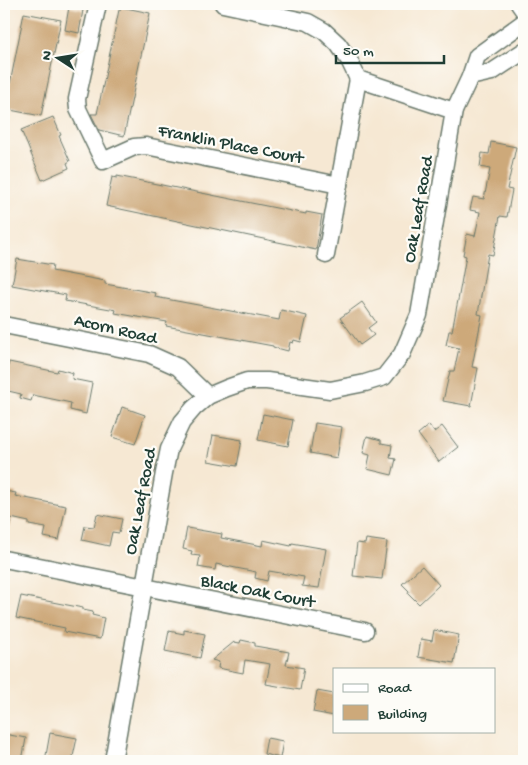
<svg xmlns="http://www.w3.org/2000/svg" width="528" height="765" viewBox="0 0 528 765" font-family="'Gochi Hand',sans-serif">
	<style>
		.building { fill: #cda97a }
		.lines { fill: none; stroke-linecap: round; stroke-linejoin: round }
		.minor-casing { stroke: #6a796c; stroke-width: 19 }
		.minor { stroke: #fff; stroke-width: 16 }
		.labels { text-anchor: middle; stroke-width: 4.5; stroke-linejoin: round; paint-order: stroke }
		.street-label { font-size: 18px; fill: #1f3d34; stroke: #fdfcf7 }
	</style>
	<rect width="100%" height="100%" fill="#fdfcf7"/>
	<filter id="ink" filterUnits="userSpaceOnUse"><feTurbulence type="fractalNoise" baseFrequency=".02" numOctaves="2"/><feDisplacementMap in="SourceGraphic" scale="10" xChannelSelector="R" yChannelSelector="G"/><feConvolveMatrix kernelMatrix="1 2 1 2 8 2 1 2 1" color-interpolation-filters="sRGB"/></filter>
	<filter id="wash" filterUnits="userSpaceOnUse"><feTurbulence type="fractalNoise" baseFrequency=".0096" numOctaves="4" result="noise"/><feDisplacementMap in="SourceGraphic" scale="20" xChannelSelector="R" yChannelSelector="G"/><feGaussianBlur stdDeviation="1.12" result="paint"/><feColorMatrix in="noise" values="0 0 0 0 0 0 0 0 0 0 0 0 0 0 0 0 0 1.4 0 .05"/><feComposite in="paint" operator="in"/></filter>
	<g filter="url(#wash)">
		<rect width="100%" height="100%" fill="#f6e8d3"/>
		<g id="blocks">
			<g class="building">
				<path d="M69 7 83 10 79 33 65 30Z"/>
				<path d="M121 7 150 13 124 136 99 130 91 114H97L119 10H120Z"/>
				<path d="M24 13 61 20 41 116 5 109Z"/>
				<path d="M53 117 61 135 59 136 70 161 67 163 69 168 42 180 21 130Z"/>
				<path d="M491 142 516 147 507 189 512 190 507 217 500 216 493 255 488 254 478 314 482 315 472 367 478 368 471 406 443 401 450 371H454L459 348 446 345 449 331H452L459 295 466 256 463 255 467 234 475 236 480 212 470 210 473 197 484 199 490 169 480 167 482 153 489 154Z"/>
				<path d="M117 176 306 214V212L322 215 316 250 106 206 112 177 117 178Z"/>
				<path d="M17 259 53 265 52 271 105 281V284L156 293 155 297 279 320 281 310 307 316 301 342 294 340 293 343 290 342 288 351 273 347V346L166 326 167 322 115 313 116 310 65 301 66 295 12 285Z"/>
				<path d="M362 302 376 322 368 328 374 335 360 345 340 318Z"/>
				<path d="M9 362 57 372 58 369 73 373 72 379 92 383 86 414 70 410 71 403 33 395 31 401 20 398 21 394 4 390V385Z"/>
				<path d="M122 407 145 415 135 444 112 437Z"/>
				<path d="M263 414 293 420 288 446 258 440Z"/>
				<path d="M315 423 342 427 337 458 310 453Z"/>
				<path d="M429 425 434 432 442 426 458 447 439 462 418 434Z"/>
				<path d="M213 435 242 440 237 466 208 461Z"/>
				<path d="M367 436 381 440V443L392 445 390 458 396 459 392 475 367 469 370 455 363 453Z"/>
				<path d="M4 491 16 493 15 496 66 506 59 540 44 537 46 528 29 525V522L11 518 9 527 4 526Z"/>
				<path d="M97 514 122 519 119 533 112 532 109 546 82 540 85 526 94 527Z"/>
				<path d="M187 528 222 534 221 538 262 546 263 540 291 546 292 543 326 549 319 588 302 586 304 577 269 571 267 581 255 578 256 572 216 564 215 570 198 567 200 556 191 555 192 551 183 549Z"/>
				<path d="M366 539 387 542 382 579 353 576 357 543 365 544Z"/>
				<path d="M422 566 439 585 419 604 408 593 409 591 402 584Z"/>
				<path d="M21 596 83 608V610L93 612 92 615 104 618 100 639 64 632 65 628 16 618Z"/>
				<path d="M184 630 205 634 200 658 165 651 169 631 184 634Z"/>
				<path d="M434 630 459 635 454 663 418 657 421 639 432 641Z"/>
				<path d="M241 640 255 643V646L289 652 286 665 304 668 300 690 266 684 270 664 245 660 243 673 218 668 219 662 212 660 234 642 240 643Z"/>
				<path d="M317 691 334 694V716L313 712Z"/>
				<path d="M50 733 77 738 72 761H45Z"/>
				<path d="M4 734 26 738 22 761H4Z"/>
				<path d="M267 738 283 741 280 758 264 754Z"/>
			</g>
		</g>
	</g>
	<g filter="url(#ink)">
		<use href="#blocks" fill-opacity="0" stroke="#6a796c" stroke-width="1"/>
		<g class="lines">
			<defs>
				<g id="minor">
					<path d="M98 4 77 99 78 109 103 161 134 147 146 146 339 185"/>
					<path d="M223 4 308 22 324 31 338 44 349 60 358 79 454 111"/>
					<path d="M519 4 524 11"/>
					<path d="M470 77 492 72 524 51"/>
					<path d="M326 255 358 79"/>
					<path d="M4 325 149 354 178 367 208 396"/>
					<path d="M4 559 365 631"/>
					<path d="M113 761 164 473 169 449 182 422 194 408 208 396 227 388 247 381H267L330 390 365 383 384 377 402 354 419 315 454 111 470 77 477 56 524 22"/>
				</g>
			</defs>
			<use href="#minor" class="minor-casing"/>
			<use href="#minor" class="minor"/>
		</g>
	</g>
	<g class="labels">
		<g class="street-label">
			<text transform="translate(231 143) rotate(11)" y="6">Franklin Place Court</text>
			<text transform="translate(417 209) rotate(-80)" y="6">Oak Leaf Road</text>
			<text transform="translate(116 328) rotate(13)" y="6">Acorn Road</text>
			<text transform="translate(139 501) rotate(-79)" y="6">Oak Leaf Road</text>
			<text transform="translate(258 590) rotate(11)" y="6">Black Oak Court</text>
		</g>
	</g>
	<rect width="528" height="765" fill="none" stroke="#fdfcf7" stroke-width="20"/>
	<rect x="333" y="668" width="162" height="65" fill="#fdfcf7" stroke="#a4b0a9"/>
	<rect x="343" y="684" width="25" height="8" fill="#ffffff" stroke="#a4b0a9"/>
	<text x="378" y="692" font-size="15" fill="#1f3d34">Road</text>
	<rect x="343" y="705" width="25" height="15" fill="#cda97a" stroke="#a4b0a9"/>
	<text x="378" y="718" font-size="15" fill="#1f3d34">Building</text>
	<g transform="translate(58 58) rotate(282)" stroke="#fdfcf7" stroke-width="4" paint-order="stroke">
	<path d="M0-4L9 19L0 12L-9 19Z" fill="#1f3d34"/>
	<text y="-8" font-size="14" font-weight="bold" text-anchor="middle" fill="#1f3d34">N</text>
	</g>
	<path d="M336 55v8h108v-8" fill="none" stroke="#1f3d34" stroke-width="2.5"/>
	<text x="343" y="55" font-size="15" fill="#1f3d34" stroke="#fdfcf7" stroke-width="4" paint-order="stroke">50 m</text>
</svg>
